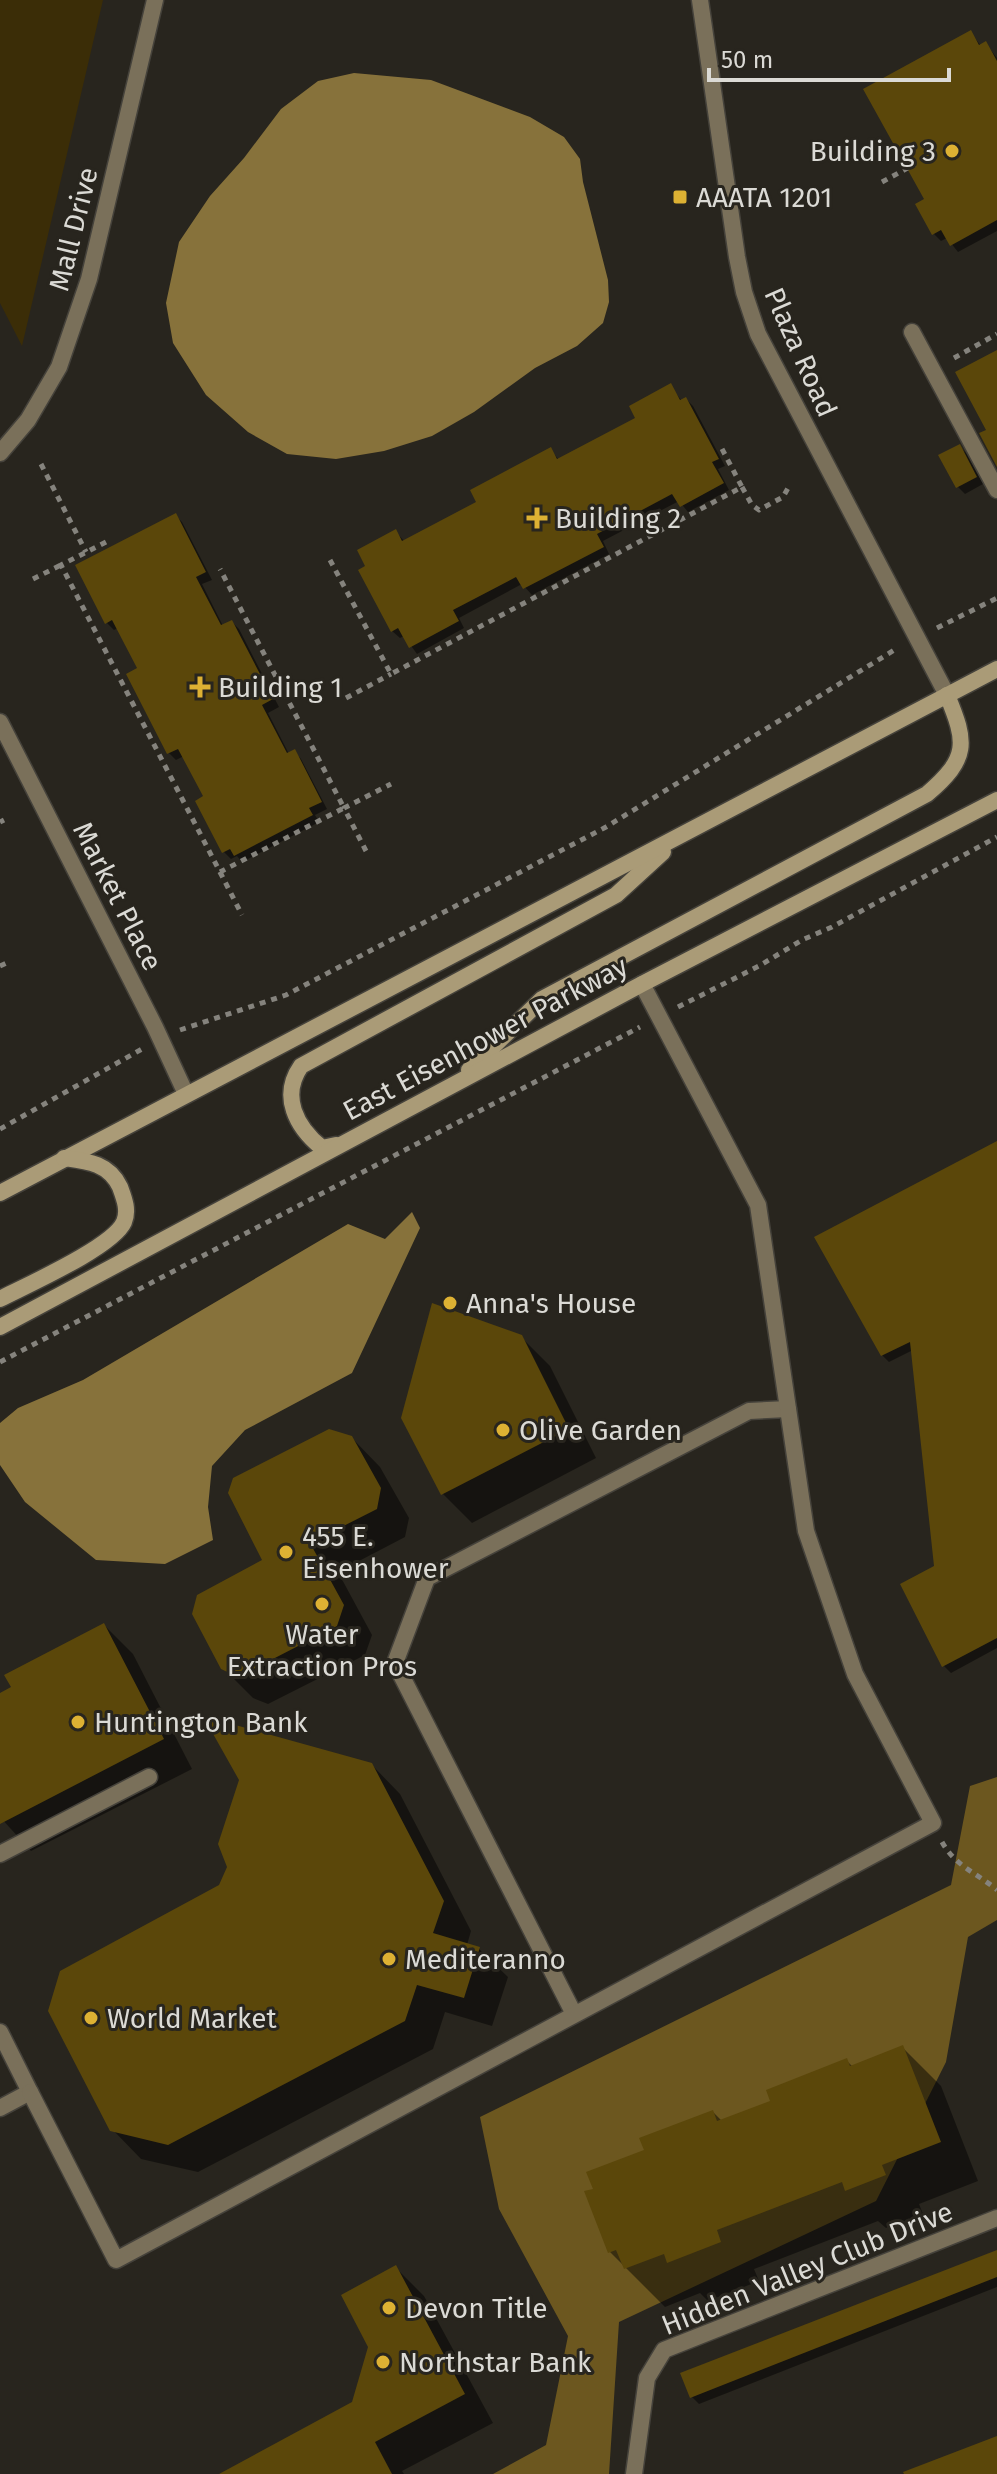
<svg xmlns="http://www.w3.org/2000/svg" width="997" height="2474" viewBox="0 0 997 2474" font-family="'Fira Sans',sans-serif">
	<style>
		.green { fill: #3b2d07 }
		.forest { fill: #6c571f }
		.water { fill: #87723b }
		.shadow { fill: #0007 }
		.building { fill: #5b470a }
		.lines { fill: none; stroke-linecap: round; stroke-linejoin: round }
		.service-casing { stroke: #45423b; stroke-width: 19 }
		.minor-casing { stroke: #45423b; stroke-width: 19 }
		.secondary-casing { stroke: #45423b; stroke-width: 19 }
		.path { stroke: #85837d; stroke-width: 5; stroke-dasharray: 6 6; stroke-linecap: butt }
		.service { stroke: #7a705a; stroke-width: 16 }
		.minor { stroke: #7a705a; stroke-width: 16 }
		.secondary { stroke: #aa9b77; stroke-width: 16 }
		.poi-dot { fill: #ddb133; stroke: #28251e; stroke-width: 3 }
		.labels { text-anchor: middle; stroke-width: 6; stroke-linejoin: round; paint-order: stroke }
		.poi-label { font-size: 28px; fill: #dbdad5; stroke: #28251e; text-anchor: start }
		.street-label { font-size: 28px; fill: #dbdad5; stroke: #28251e }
	</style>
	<rect width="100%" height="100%" fill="#28251e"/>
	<path class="green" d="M0 0H103L22 346 0 303Z"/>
	<path class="forest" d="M997 1777V1920L968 1937 946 2062 876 2201 619 2322 609 2474H493L546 2445 568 2336 499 2209 480 2117 951 1885 970 1786Z"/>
	<g class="water">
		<path d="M354 73 431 80 530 117 564 137 580 159 583 182 608 280 609 302 603 323 577 346 535 368 474 412 432 436 384 451 336 459 287 454 248 432 206 395 173 343 166 303 179 242 210 196 244 158 281 109 318 81Z"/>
		<path d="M412 1212 420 1228 352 1373 245 1430 212 1466 208 1507 213 1540 165 1564 96 1560 25 1502 0 1465V1423L18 1408 83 1380 348 1224 385 1239Z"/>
	</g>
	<g class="shadow">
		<path d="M971 33 981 46 986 44 997 58V231L958 252 947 238 941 241 934 234 918 205 926 200Z"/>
		<path d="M670 386 682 401 686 399 693 406 725 466 718 469 729 490 688 512 679 501 603 541 609 554 532 595 522 584 459 618 464 628 417 654 404 636 400 638 392 631 396 532 405 542 479 503 550 449 559 460 638 419Z"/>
		<path d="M959 446 966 453 983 484 965 494 958 487Z"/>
		<path d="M175 515 182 522 212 580 202 584 223 626 232 622 239 629 279 707 268 713 289 754 294 751 301 759 327 809 315 815 319 822 242 862 237 856 231 859 224 852 205 797 184 756 176 760 169 753 140 669 118 628 114 630 107 623Z"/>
		<path d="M997 1144V1648L951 1673 944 1666 903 1585 936 1567 913 1350 889 1362 882 1355Z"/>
		<path d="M521 1337 550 1366 596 1458 472 1523 443 1494 403 1417Z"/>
		<path d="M351 1437 380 1467 409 1518 405 1537 338 1572 372 1635 365 1655 268 1704 253 1698 223 1668 264 1561Z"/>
		<path d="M104 1625 133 1654 192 1769 31 1851 0 1817V1695Z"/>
		<path d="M371 1764 400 1794 471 1931 467 1945 479 1949 508 1977 492 2026 445 2012 433 2049 198 2172 141 2159 112 2129 220 1887Z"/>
		<path d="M903 2048 941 2086 978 2181 919 2204 923 2214 886 2228 878 2221 754 2269 759 2281 708 2301 700 2293 665 2307 610 2252 587 2193 595 2190 647 2151 713 2112 722 2121 773 2102 846 2060 853 2067Z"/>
		<path d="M997 2252V2287L699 2404 692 2397Z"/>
		<path d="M395 2267 424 2296 493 2423 402 2471 404 2474H229L354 2403Z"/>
	</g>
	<g class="building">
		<path d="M971 30 979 45 986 41 997 61V220L950 246 941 230 932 235 915 204 924 199 863 89Z"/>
		<path d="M997 350V467L979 433 986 430 955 372Z"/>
		<path d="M671 383 680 400 686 397 719 459 712 462 724 483 680 507 672 494 597 534 604 547 523 589 516 577 453 610 459 621 409 648 398 628 391 632 358 570 365 566 357 550 396 529 402 541 476 502 470 490 551 447 557 459 635 418 629 406Z"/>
		<path d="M960 444 977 477 956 488 938 455Z"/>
		<path d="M176 513 206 572 196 577 221 625 232 620 273 699 262 705 287 753 295 749 322 802 309 808 313 815 234 856 230 849 222 853 195 801 203 796 178 749 167 754 126 674 137 668 112 620 105 624 75 565Z"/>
		<path d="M997 1141V1638L942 1667 900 1584 934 1566 910 1342 881 1356 814 1237Z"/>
		<path d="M432 1303 522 1335 569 1429 441 1495 401 1418Z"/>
		<path d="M329 1429 352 1436 381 1488 377 1509 310 1543 344 1605 337 1626 238 1677 221 1669 192 1614 197 1595 262 1560 228 1493 233 1478Z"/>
		<path d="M104 1623 164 1739 0 1824V1693L11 1687 4 1675Z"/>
		<path d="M203 1716 372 1763 444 1901 433 1933 480 1947 464 1998 417 1985 405 2021 168 2145 110 2131 48 2011 60 1971 219 1885 227 1867 218 1844 239 1780Z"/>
		<path d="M903 2045 941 2142 882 2165 886 2175 845 2191 842 2182 717 2230 721 2242 667 2263 664 2254 624 2269 616 2250 608 2253 584 2191 593 2189 586 2172 644 2150 639 2138 713 2110 717 2121 770 2101 766 2090 847 2058 850 2066Z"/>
		<path d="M997 2250V2277L690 2398 680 2373Z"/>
		<path d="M396 2265 465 2394 375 2442 392 2474H219L352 2402 368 2347 341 2295Z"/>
		<path d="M997 2436V2474H904L903 2472Z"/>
	</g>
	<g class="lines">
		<defs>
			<g id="service">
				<path d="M912 332 997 490"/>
				<path d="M0 1854 149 1777"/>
				<path d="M574 2014 395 1663 427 1578 749 1411 788 1409"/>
				<path d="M0 2032 30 2092 0 2108"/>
				<path d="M30 2092 116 2260 933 1823 855 1674 806 1531 758 1205 642 984"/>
			</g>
			<g id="minor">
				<path d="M700 0 737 257 744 292 758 334 947 695"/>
				<path d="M0 453 28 420 59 367 89 279 155 0"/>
				<path d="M0 722 155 1027 186 1094"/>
				<path d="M634 2474 647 2378 664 2350 997 2218"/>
			</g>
			<g id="secondary">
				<path d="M469 1070 542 999 927 794C969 758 967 743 947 695"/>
				<path d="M336 1145 322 1148C296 1127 280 1096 301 1066L616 895 663 852"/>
				<path d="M0 1193 997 669"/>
				<path d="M0 1299C27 1285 113 1247 124 1222 129 1210 124 1198 120 1187 109 1163 87 1161 64 1158"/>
				<path d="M0 1327 642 984 997 800"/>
			</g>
		</defs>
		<use href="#service" class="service-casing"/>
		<use href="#minor" class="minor-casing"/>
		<use href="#secondary" class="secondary-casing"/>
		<g class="path">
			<path d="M882 182 915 164"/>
			<path d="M954 358 997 334"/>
			<path d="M41 464 86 552"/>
			<path d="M742 487 752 505 759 510 783 497 788 488"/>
			<path d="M106 542 61 565 220 872 344 808 220 569"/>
			<path d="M330 560 391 674 742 487 721 447"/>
			<path d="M33 579 61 565"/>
			<path d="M937 628 997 598"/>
			<path d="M346 698 391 674"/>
			<path d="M0 822 4 820"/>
			<path d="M366 851 344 808 391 784"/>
			<path d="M220 872 242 915"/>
			<path d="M0 966 9 962"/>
			<path d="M678 1007 759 966 802 940 832 927 997 837"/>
			<path d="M180 1030 286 995 606 827 896 649"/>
			<path d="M0 1129 142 1049"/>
			<path d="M0 1362 640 1027"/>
			<path d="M376 1563 407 1572"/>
			<path d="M942 1842C955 1866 977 1873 997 1890"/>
		</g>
		<use href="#service" class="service"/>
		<use href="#minor" class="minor"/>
		<use href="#secondary" class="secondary"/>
	</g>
	<g class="poi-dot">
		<circle cx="952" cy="151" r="8"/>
		<rect x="672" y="189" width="16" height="16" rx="4"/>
		<path d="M533 506h8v8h8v8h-8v8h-8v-8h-8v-8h8z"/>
		<path d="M196 675h8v8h8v8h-8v8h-8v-8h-8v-8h8z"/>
		<circle cx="450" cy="1303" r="8"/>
		<circle cx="503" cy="1430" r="8"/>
		<circle cx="286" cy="1552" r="8"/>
		<circle cx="322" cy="1604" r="8"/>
		<circle cx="78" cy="1722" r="8"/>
		<circle cx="389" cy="1959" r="8"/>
		<circle cx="91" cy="2018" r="8"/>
		<circle cx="389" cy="2308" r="8"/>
		<circle cx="383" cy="2362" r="8"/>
	</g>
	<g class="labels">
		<g class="poi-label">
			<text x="936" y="161" text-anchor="end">Building 3</text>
			<text x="696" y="207">AAATA 1201</text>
			<text x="555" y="528">Building 2</text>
			<text x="218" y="697">Building 1</text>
			<text x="466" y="1313">Anna's House</text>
			<text x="519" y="1440">Olive Garden</text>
			<text x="302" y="1546">455 E.<tspan x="302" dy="32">Eisenhower</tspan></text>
			<text x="322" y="1644" text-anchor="middle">Water<tspan x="322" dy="32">Extraction Pros</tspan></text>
			<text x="94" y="1732">Huntington Bank</text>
			<text x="405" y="1969">Mediteranno</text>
			<text x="107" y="2028">World Market</text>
			<text x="405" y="2318">Devon Title</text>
			<text x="399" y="2372">Northstar Bank</text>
		</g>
		<g class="street-label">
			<text transform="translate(73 229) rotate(-76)" y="10">Mall Drive</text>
			<text transform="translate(801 352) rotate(66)" y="10">Plaza Road</text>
			<text transform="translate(118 896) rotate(63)" y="10">Market Place</text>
			<text transform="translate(485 1038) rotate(-28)" y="10">East Eisenhower Parkway</text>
			<text transform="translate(807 2268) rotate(-22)" y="10">Hidden Valley Club Drive</text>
		</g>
	</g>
	<path d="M709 68v12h240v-12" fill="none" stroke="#dbdad5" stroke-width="4"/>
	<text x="721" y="68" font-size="24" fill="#dbdad5" stroke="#28251e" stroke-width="6" paint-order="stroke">50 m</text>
</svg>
